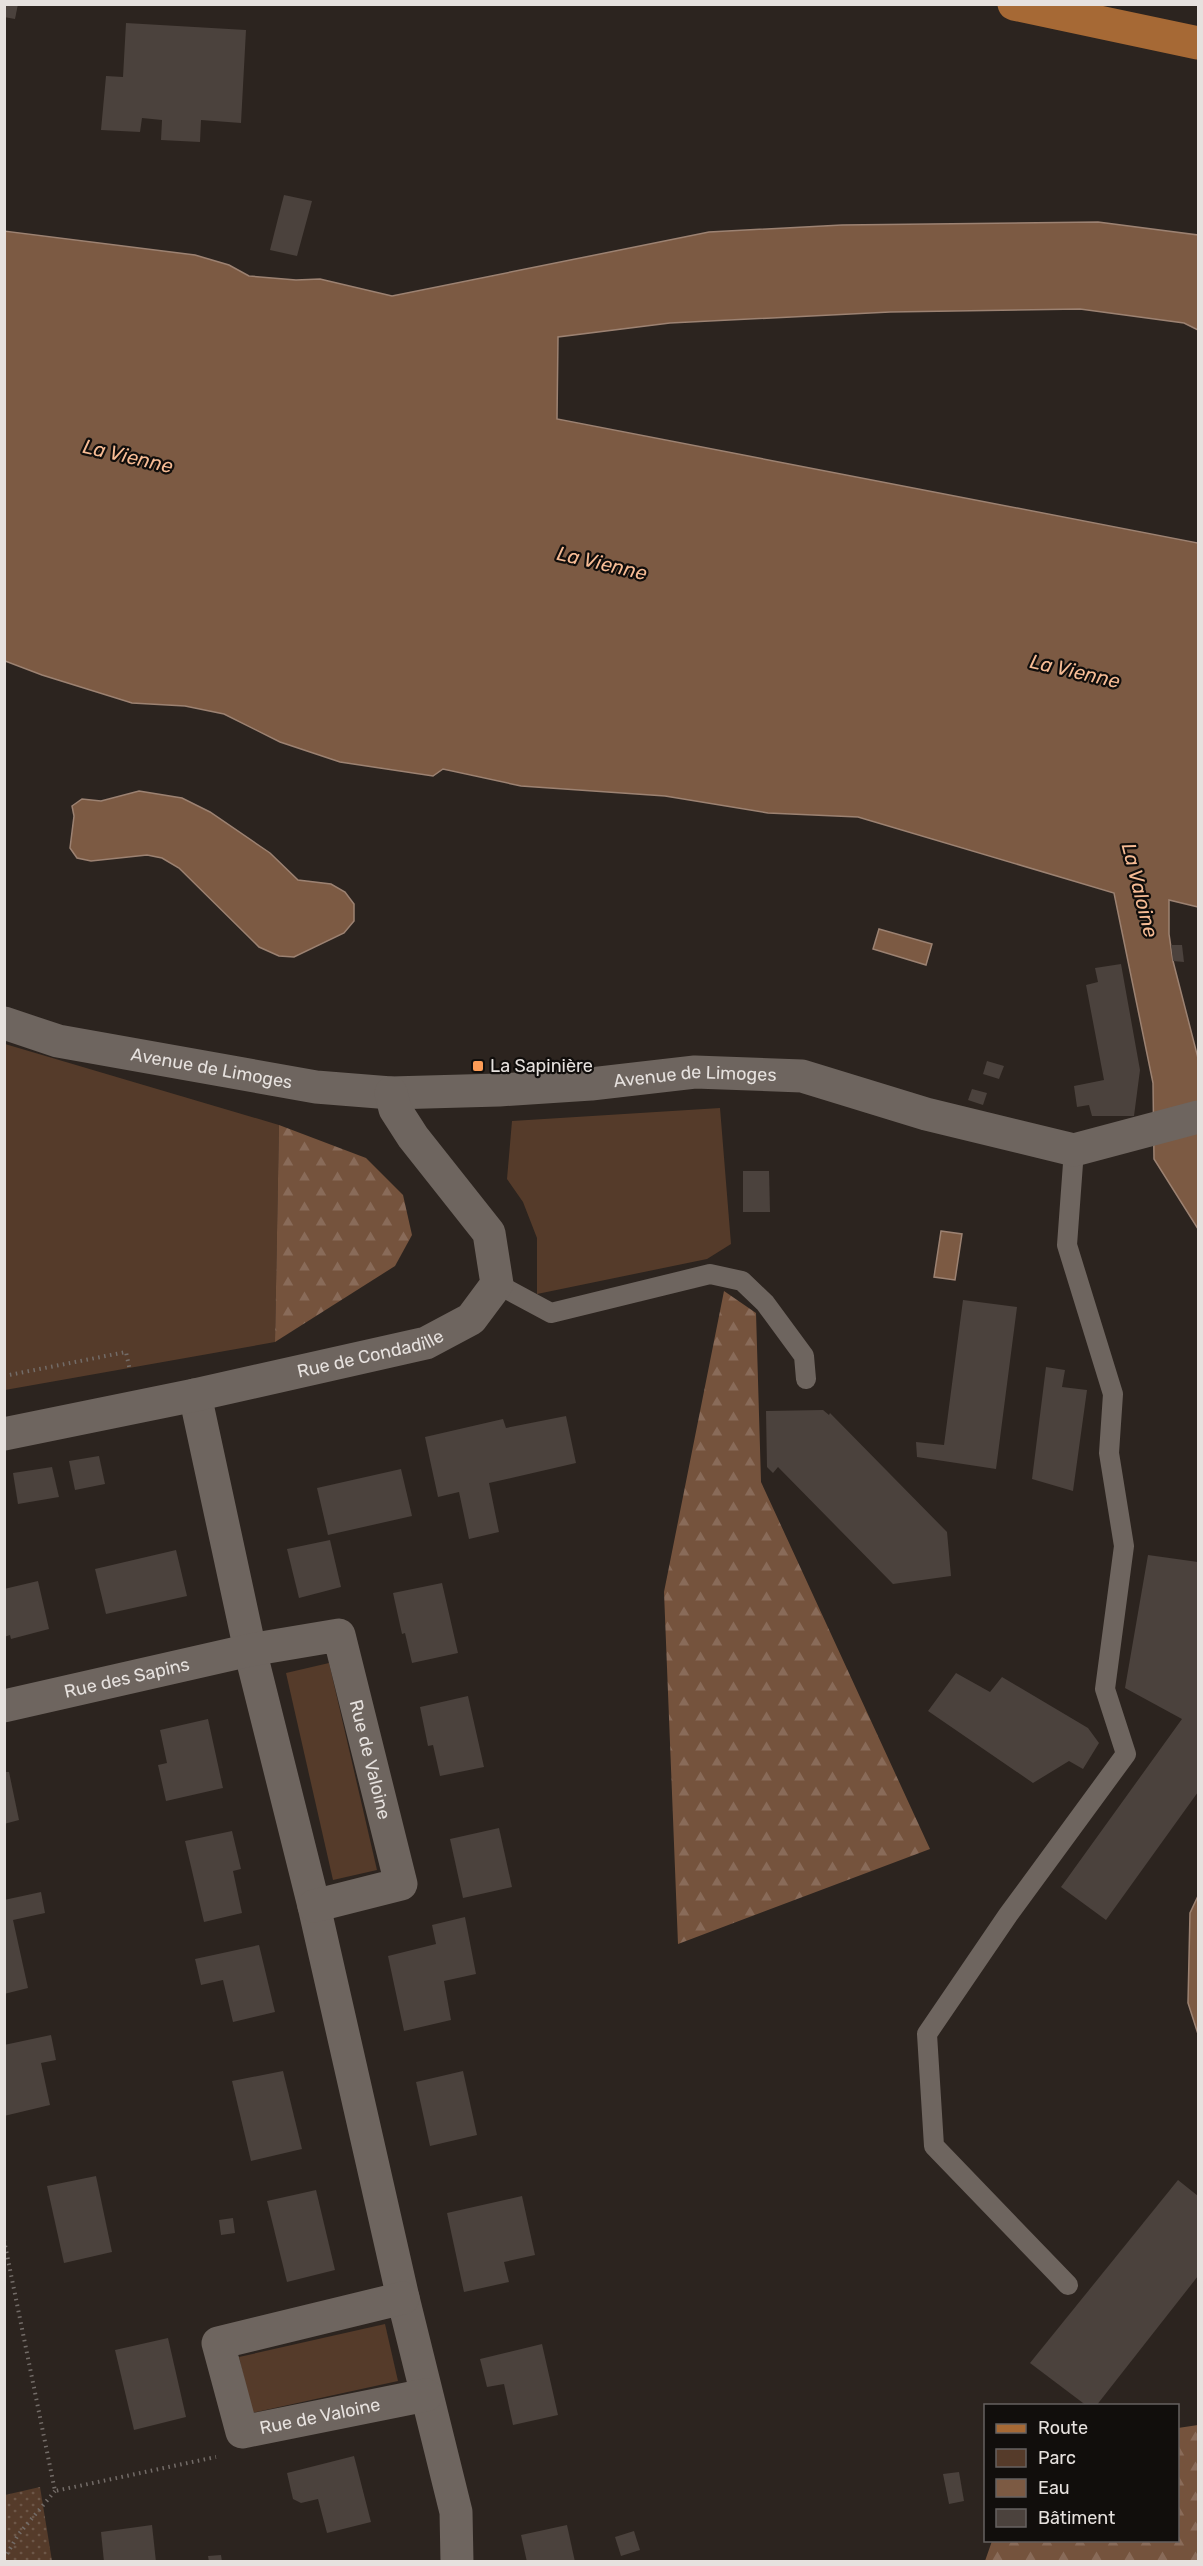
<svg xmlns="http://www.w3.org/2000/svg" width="1203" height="2566" viewBox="0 0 1203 2566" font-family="Rubik,sans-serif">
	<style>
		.green { fill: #553b2a }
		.forest { fill: url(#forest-firs) }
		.park { fill: url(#park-dots) }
		.water { fill: #7c5a43; stroke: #9c8272; stroke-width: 1.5 }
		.building { fill: #4b423d }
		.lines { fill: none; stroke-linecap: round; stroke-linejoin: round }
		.path { stroke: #736c68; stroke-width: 4; stroke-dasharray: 1.5 4.5; stroke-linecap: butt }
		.lane { stroke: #6e655f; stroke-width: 20 }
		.street { stroke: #6e655f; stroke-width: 33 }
		.secondary { stroke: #6e655f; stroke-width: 33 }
		.primary { stroke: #a66935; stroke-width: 33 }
		.poi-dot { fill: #fd9c56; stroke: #110e0c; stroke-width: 2 }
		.labels { text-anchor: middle; stroke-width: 4.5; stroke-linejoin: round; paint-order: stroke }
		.poi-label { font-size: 18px; fill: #e6e1de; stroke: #110e0c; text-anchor: start }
		.street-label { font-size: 18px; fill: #e6e1de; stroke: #110e0c }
		.water-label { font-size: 20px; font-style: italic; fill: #f7bc95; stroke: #110e0c }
	</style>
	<defs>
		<pattern id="forest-firs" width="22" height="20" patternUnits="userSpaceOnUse" patternTransform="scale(1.5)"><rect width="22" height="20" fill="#75533d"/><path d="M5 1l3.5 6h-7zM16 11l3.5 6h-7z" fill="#896b59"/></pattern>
		<pattern id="park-dots" width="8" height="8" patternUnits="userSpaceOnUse" patternTransform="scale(1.5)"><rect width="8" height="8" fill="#553b2a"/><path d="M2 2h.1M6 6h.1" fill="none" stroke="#6d5748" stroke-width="1.8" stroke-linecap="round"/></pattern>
	</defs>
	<rect width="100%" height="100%" fill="#2c241f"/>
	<g class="green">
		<path d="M5 1044 279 1125 275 1342 5 1390Z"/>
		<path d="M720 1108 731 1244 707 1259 537 1294V1238L523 1202 507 1179 512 1121Z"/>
		<path d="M329 1663 377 1870 333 1880 286 1673Z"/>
		<path d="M385 2324 398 2381 252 2413 239 2357Z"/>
	</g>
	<g class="forest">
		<path d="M279 1125 366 1158 403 1195 412 1235 395 1266 275 1342Z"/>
		<path d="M724 1291 756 1313 761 1482 930 1849 678 1944 664 1592Z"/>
		<path d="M1198 2425V2561H985L992 2541 1178 2540V2428Z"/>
	</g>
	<path class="park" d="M40 2487 52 2561H5V2495Z"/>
	<g class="water">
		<path d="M1098 222 1198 235V330L1184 323 1080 309 890 312 670 323 558 337 557 419 1198 543V907L1169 900V934L1173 961 1198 1058V1229L1154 1159 1153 1083 1114 893 858 817 768 813 665 796 521 786 443 769 433 776 340 762 280 742 224 714 185 706 132 703 42 675 5 661 4 231 195 255 229 265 249 276 296 280 320 279 392 296 709 232 842 225Z"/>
		<path d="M139 791 182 798 210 812 270 853 298 880 331 884 345 892 354 904V921L344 933 294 957 279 956 259 947 179 868 162 858 147 855 91 861 77 858 70 848 74 816 72 806 82 799 101 801Z"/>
		<path d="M879 929 932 944 926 965 873 949Z"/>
		<path d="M941 1231 962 1234 955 1280 934 1277Z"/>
		<path d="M1198 1896V2034L1188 2003 1190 1913Z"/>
	</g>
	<g class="building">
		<path d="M4 4H18L15 19 4 17Z"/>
		<path d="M126 23 246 30 241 123 201 120 200 142 161 140 162 120 142 118 140 132 101 130 106 76 123 77Z"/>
		<path d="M284 195 312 201 297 256 270 250Z"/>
		<path d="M1171 945H1182L1184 962 1173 961Z"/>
		<path d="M1121 964 1140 1070 1134 1116H1092L1089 1105 1077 1107 1074 1086 1104 1080 1086 985 1098 982 1095 968Z"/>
		<path d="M987 1061 1004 1066 999 1079 983 1074Z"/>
		<path d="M972 1089 987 1093 983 1105 968 1100Z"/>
		<path d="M743 1171H769L770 1212H743Z"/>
		<path d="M963 1300 1017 1307 996 1469 917 1457 916 1442 944 1445Z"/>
		<path d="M1046 1367 1065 1370 1062 1387 1087 1390 1073 1491 1032 1479Z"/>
		<path d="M823 1410 829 1415 830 1413 947 1532 951 1576 893 1584 778 1467 773 1473 767 1467 766 1411Z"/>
		<path d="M566 1416 576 1463 489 1483 499 1532 469 1539 459 1492 438 1497 425 1437 503 1419 506 1428Z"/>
		<path d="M99 1456 105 1484 75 1490 69 1461Z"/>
		<path d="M52 1467 59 1497 18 1504 13 1473Z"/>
		<path d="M401 1469 412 1516 328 1535 317 1488Z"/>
		<path d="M330 1540 341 1587 299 1598 287 1549Z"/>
		<path d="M176 1550 187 1596 106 1614 95 1569Z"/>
		<path d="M1148 1555 1198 1562V1792L1106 1920 1061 1887 1182 1719 1125 1688Z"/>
		<path d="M38 1581 49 1629 11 1639 10 1635 4 1637V1589Z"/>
		<path d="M442 1583 458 1653 412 1663 405 1633 402 1634 393 1593Z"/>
		<path d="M956 1673 990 1692 1002 1677 1088 1728 1099 1743 1083 1769 1069 1761 1033 1783 928 1711Z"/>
		<path d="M468 1696 484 1767 440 1776 433 1745 428 1746 420 1707Z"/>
		<path d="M208 1719 223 1788 166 1801 158 1765 167 1763 160 1730Z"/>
		<path d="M4 1772H9L19 1820 4 1824Z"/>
		<path d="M499 1828 512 1887 463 1898 450 1839Z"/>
		<path d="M232 1831 241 1869 233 1871 242 1913 204 1922 185 1841Z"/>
		<path d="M41 1892 45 1913 13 1920 28 1988 4 1994V1900Z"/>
		<path d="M465 1917 476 1974 444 1981 451 2020 404 2031 388 1956 436 1944 432 1925Z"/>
		<path d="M259 1945 275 2012 233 2022 223 1980 201 1985 195 1959Z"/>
		<path d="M51 2035 56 2060 41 2063 50 2105 4 2116V2045Z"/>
		<path d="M283 2071 302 2149 251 2161 232 2081Z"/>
		<path d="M463 2071 477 2135 430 2146 416 2082Z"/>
		<path d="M96 2176 112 2252 64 2263 47 2186Z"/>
		<path d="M1178 2180 1198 2196V2276L1096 2406H1087L1030 2363Z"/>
		<path d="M316 2190 335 2270 287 2282 267 2201Z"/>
		<path d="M522 2196 535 2255 504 2262 509 2282 464 2292 447 2213Z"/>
		<path d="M233 2218 235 2233 221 2235 219 2220Z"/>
		<path d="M168 2338 186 2417 134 2430 115 2350Z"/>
		<path d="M542 2344 558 2415 513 2425 504 2384 487 2387 480 2359Z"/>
		<path d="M354 2456 371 2522 327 2533 318 2499 301 2503 293 2499 287 2473Z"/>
		<path d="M959 2472 964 2501 949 2504 943 2474Z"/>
		<path d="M152 2525 156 2562H104L101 2532Z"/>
		<path d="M567 2525 575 2562H527L521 2535Z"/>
		<path d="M634 2531 640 2550 621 2556 615 2537Z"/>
		<path d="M221 2555 222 2562H209L208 2556Z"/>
	</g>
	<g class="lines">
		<g class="path">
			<path d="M4 1376 126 1352 130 1371"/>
			<path d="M4 2240 55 2491 216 2457"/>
			<path d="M4 2559 18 2535 55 2491"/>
		</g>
		<g class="lane">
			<path d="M497 1284 551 1313 710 1274 742 1281 765 1303 804 1356 806 1379"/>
			<path d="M1068 2285 934 2146 927 2034 1008 1915 1126 1754 1105 1689 1124 1546 1109 1453 1113 1394 1067 1245 1074 1150"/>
		</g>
		<g class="street">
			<path d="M195 1395 250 1650 314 1906 403 2298 456 2512 457 2562"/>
			<path id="s1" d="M4 1706 250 1650 339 1635 401 1884 314 1906"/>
			<path id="s2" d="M403 2298 218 2343 242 2432 426 2395"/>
		</g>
		<g class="secondary">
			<path id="s3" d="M4 1023 58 1041 316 1087 391 1093 499 1090 591 1084 695 1072 802 1076 926 1114 1074 1150 1198 1117"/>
			<path id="s4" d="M4 1434 195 1395 426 1343 471 1319 497 1284 489 1233 413 1137 395 1109 391 1093"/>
		</g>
		<path class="primary" d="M1014 4 1198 43"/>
	</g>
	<rect class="poi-dot" x="472" y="1060" width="12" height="12" rx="3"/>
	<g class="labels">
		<g class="poi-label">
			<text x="490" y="1072">La Sapinière</text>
		</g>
		<g class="street-label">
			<text dy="6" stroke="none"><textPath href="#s3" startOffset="213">Avenue de Limoges</textPath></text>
			<text dy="6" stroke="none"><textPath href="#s3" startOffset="699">Avenue de Limoges</textPath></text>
			<text dy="6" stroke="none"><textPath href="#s4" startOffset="375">Rue de Condadille</textPath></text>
			<text dy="6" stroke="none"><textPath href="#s1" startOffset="126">Rue des Sapins</textPath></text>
			<text dy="6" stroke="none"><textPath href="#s1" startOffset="471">Rue de Valoine</textPath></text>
			<text dy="6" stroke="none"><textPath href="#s2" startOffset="362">Rue de Valoine</textPath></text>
		</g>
		<g class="water-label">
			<text transform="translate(128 456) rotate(13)" y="7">La Vienne</text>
			<text transform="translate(602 563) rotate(13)" y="7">La Vienne</text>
			<text transform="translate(1075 671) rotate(13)" y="7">La Vienne</text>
			<text transform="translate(1140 890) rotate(76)" y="7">La Valoine</text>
		</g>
	</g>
	<rect width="1203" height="2566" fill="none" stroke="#e6e1de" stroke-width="12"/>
	<rect x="984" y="2404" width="195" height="138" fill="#110e0c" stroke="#666260" stroke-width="1.5"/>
	<rect x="996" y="2424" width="30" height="9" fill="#a66935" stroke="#666260" stroke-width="1.5"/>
	<text x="1038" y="2434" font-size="18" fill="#e6e1de">Route</text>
	<rect x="996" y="2449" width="30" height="18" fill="#553b2a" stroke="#666260" stroke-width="1.5"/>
	<text x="1038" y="2464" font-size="18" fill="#e6e1de">Parc</text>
	<rect x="996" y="2479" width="30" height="18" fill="#7c5a43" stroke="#666260" stroke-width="1.5"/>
	<text x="1038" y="2494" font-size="18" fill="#e6e1de">Eau</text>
	<rect x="996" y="2509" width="30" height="18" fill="#4b423d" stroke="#666260" stroke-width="1.5"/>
	<text x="1038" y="2524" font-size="18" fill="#e6e1de">Bâtiment</text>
</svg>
